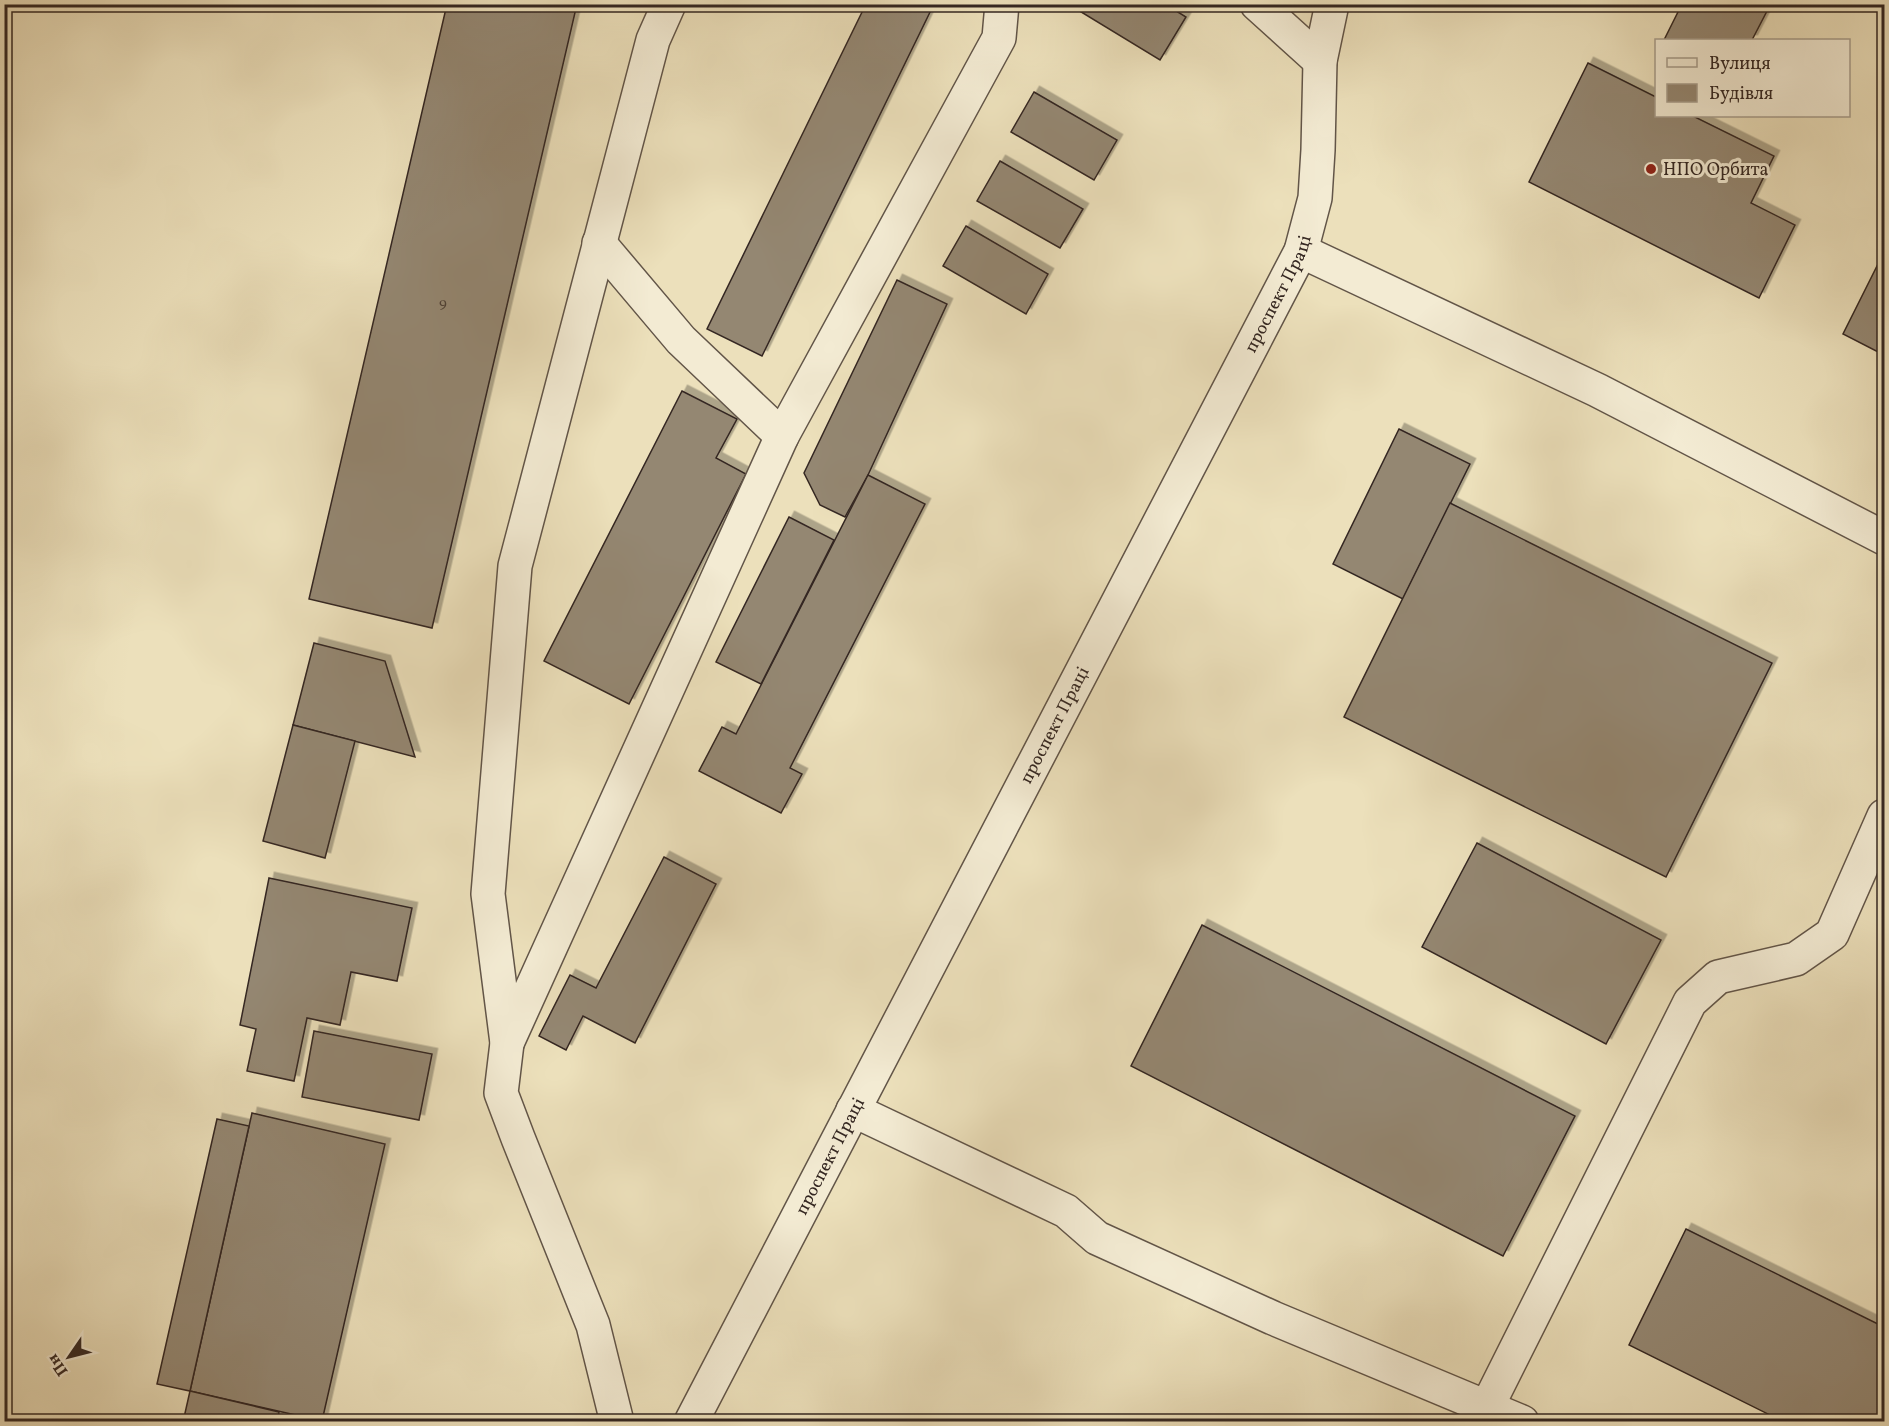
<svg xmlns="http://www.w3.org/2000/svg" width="1889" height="1426" viewBox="0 0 1889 1426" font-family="Vollkorn,serif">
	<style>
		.building { fill: #948772; stroke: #342722; stroke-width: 1.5; filter: url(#shadow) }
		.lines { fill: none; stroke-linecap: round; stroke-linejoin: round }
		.minor-casing { stroke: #625548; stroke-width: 36 }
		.minor { stroke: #f3ebd3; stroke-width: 33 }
		.poi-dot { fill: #8f2418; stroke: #f3ebd3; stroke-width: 2 }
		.labels { text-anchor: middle; stroke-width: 6; stroke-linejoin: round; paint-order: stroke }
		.number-label { font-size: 15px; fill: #4c3f36 }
		.poi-label { font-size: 18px; fill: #342722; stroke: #f3ebd3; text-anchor: start }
		.street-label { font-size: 18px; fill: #342722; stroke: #f3ebd3 }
	</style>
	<defs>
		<filter id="shadow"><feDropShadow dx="5.5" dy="-5.5" stdDeviation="0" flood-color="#0004"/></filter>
	</defs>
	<rect width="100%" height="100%" fill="#ece0bb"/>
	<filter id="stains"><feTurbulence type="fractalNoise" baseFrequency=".00333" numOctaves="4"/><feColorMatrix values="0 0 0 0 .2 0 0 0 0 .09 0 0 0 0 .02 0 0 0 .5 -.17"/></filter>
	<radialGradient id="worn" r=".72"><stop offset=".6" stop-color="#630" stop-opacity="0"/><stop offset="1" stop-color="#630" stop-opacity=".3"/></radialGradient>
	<g class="building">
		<path d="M447 4H577L432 628 309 599Z"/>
		<path d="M866 4H934L762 356 707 329Z"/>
		<path d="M1068 4H1165L1186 17 1160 60Z"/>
		<path d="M1682 4H1754L1767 11 1752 40H1664Z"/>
		<path d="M1588 63 1656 97V116H1693L1774 156 1751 203 1795 225 1759 298 1529 182Z"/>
		<path d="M1034 92 1117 140 1094 180 1011 132Z"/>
		<path d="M1000 161 1083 209 1060 248 977 201Z"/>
		<path d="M966 226 1048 274 1026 314 943 266Z"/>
		<path d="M1884 252V355L1843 334Z"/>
		<path d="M897 280 947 304 868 475 845 517 820 505 804 473Z"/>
		<path d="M682 391 737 419 716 458 746 474 629 704 544 661Z"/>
		<path d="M1399 429 1470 464 1403 599 1333 564Z"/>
		<path d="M868 475 925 504 790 768 802 774 781 813 699 771 722 727 736 734Z"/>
		<path d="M1450 503 1772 663 1666 877 1344 717Z"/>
		<path d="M789 517 834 540 761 684 716 662Z"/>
		<path d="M314 643 385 661 415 757 293 725Z"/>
		<path d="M293 725 355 741 325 858 263 841Z"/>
		<path d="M1477 843 1661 940 1606 1044 1422 947Z"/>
		<path d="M664 857 716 884 635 1043 583 1016 566 1050 539 1036 570 975 596 988Z"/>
		<path d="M269 878 412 908 397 981 351 972 340 1025 307 1018 294 1081 247 1071 256 1029 240 1025Z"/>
		<path d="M1202 925 1575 1116 1503 1256 1131 1066Z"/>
		<path d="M314 1031 432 1054 419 1120 302 1097Z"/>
		<path d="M252 1113 385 1144 322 1421 190 1391Z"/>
		<path d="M217 1119 249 1126 190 1391 157 1384Z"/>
		<path d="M1686 1229 1884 1327V1422H1784L1629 1345Z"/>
		<path d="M190 1391 279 1412 277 1422H183Z"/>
	</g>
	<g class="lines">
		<defs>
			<g id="minor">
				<path d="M1257 4 1320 61"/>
				<path d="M599 243 681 340 782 436"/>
				<path d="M1301 251 1597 390 1884 538"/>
				<path d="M507 1043 782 436 999 38 1002 4"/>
				<path d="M853 1110 1066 1211 1097 1238 1273 1318 1522 1422"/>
				<path d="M1487 1407 1690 1002 1718 977 1796 959 1832 934 1884 816"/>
				<path d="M617 1422 593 1325 518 1138 501 1093 507 1043 488 894 515 566 653 40 669 4"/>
				<path id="s1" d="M691 1422 1301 251 1315 198 1318 150 1320 61 1332 4"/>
			</g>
		</defs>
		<use href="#minor" class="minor-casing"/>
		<use href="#minor" class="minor"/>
	</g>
	<circle class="poi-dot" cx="1651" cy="169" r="6"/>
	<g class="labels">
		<g class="number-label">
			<text x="443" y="307">9</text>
		</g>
		<g class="poi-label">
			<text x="1663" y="175">НПО Орбита</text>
		</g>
		<g class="street-label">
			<text dy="6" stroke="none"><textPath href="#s1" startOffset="1272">проспект Праці</textPath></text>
			<text dy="6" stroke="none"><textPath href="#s1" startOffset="786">проспект Праці</textPath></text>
			<text dy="6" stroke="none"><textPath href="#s1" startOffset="300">проспект Праці</textPath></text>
		</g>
	</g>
	<rect width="1889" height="1426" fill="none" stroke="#ece0bb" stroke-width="24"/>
	<rect x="6" y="6" width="1877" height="1414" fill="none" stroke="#342722" stroke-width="3"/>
	<rect x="12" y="12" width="1865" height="1402" fill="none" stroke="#342722" stroke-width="1.5"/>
	<rect x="1655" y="39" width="195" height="78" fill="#f3ebd3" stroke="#a79d8c" stroke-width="1.5"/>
	<rect x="1667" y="58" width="30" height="9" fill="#f3ebd3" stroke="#a79d8c" stroke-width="1.5"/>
	<text x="1709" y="69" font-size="18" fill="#342722">Вулиця</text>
	<rect x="1667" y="84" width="30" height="18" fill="#948772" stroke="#a79d8c" stroke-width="1.5"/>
	<text x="1709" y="99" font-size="18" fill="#342722">Будівля</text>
	<g transform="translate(69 1357) rotate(235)" stroke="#f3ebd3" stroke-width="4.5" paint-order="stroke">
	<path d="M0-4.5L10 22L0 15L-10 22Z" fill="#342722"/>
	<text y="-9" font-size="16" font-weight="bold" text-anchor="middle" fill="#342722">Пн</text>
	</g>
	<rect width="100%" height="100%" filter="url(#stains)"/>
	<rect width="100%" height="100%" fill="url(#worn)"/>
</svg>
